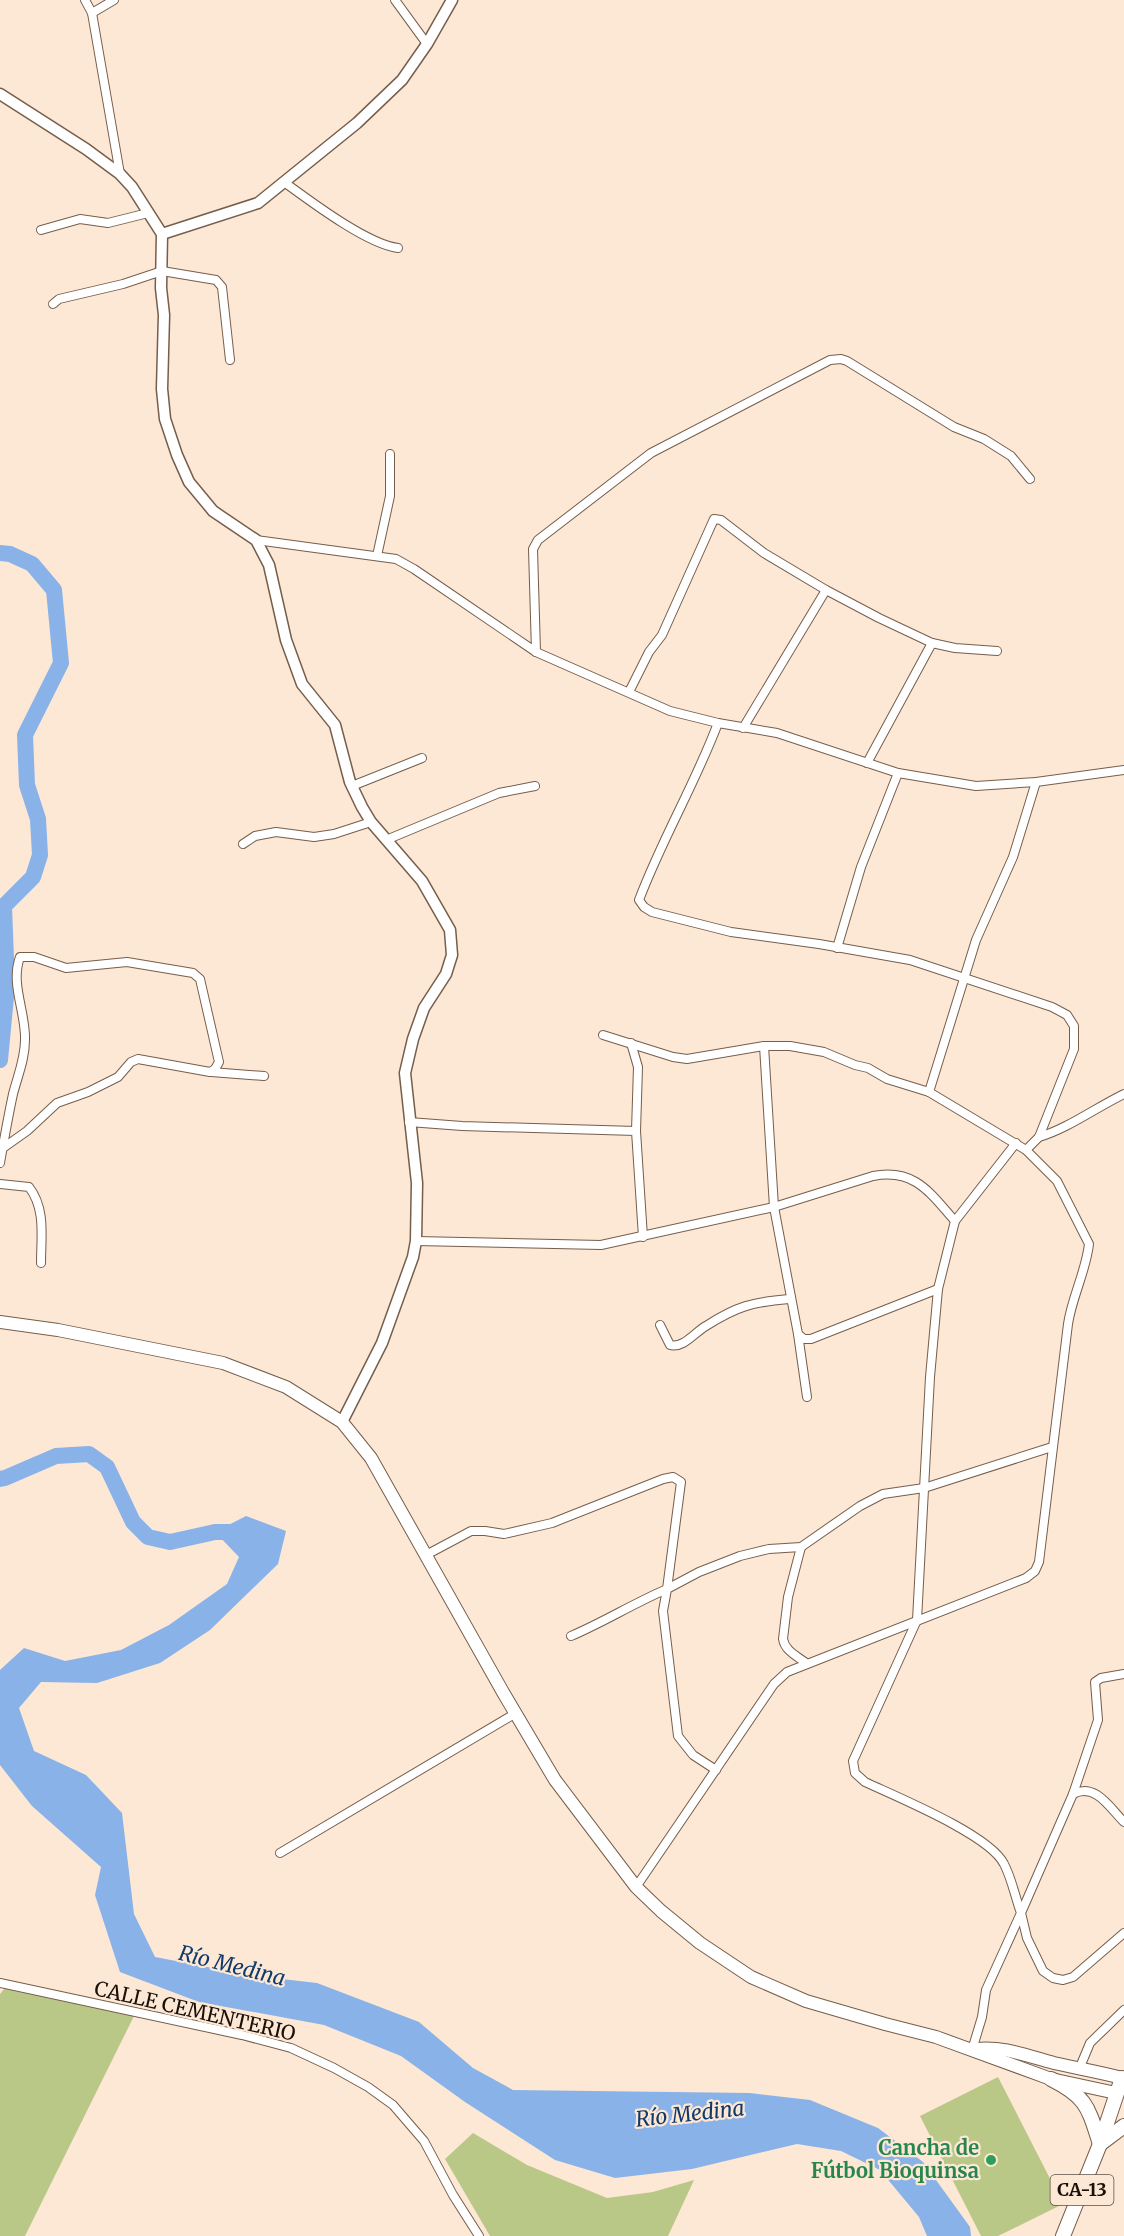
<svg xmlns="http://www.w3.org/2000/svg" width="1124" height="2236" viewBox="0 0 1124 2236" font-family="Merriweather,serif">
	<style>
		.green { fill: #bac887 }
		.water { fill: #88b2e8 }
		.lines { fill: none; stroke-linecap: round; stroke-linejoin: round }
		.river { stroke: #88b2e8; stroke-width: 16 }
		.minor-casing { stroke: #755e4b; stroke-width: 10 }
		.tertiary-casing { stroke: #755e4b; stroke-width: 13 }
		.secondary-casing { stroke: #755e4b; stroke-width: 14 }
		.trunk-casing { stroke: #755e4b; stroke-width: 16 }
		.minor { stroke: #fff; stroke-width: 8 }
		.tertiary { stroke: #fff; stroke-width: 10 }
		.secondary { stroke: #fff; stroke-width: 12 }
		.trunk { stroke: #fff; stroke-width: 14 }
		.leisure-dot { fill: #2e9e5b; stroke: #fde7d5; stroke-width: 2 }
		.labels { text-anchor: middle; stroke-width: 4.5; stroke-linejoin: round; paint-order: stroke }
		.shield { fill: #fde7d5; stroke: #5d5046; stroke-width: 1.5 }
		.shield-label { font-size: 18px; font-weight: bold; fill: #191008 }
		.street-label { font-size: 20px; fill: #191008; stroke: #fde7d5 }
		.leisure-label { font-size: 20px; font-weight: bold; fill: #27864d; stroke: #fde7d5; text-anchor: end }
		.water-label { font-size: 21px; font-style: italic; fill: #103a6a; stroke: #fde7d5 }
	</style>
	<rect width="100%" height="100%" fill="#fde7d5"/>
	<g class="green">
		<path d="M5 1988 134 2016 25 2236H0V1994Z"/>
		<path d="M998 2077 1063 2204 998 2236H981L920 2116Z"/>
		<path d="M473 2133 527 2165 607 2198 653 2192 694 2180 668 2236H490L445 2159Z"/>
	</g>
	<path class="water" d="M246 1516 286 1531 278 1564 210 1630 160 1663 97 1683 41 1682 19 1708 34 1751 86 1775 122 1813 134 1914 155 1957 255 1976 317 1983 419 2022 473 2068 513 2090 750 2093 810 2100 878 2128 923 2162 970 2227 971 2236H927L919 2217 880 2170 841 2151 797 2144 692 2169 615 2178 555 2160 465 2102 401 2056 324 2025 199 2002 120 1972 95 1895 101 1867 32 1806 0 1765V1670L24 1648 65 1661 121 1650 169 1625 227 1584 239 1557 215 1532Z"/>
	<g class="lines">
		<g class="river">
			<path d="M0 553 10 554 32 564 54 590 61 663 25 735 27 785 38 819 40 855 33 877 4 906 7 986 0 1060"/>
			<path d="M0 1479 5 1478 56 1456 89 1454 107 1467 133 1522 148 1537 170 1542 215 1532H238"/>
		</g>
		<defs>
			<g id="minor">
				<path d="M85 0 92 13 120 174"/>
				<path d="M395 0 427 44"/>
				<path d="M92 13 114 0"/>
				<path d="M284 182C310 201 367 244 398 248"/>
				<path d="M41 230 80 219 108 223 148 213"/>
				<path d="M53 304 59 299 123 284 162 271 216 280 222 287 230 360"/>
				<path d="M256 540 396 559 414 569 536 652 670 711 718 723 777 733 898 773 976 786 1036 782 1124 770"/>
				<path d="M377 556 390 496V454"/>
				<path d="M536 652 533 549 538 540 651 453 830 360 841 359 847 361 954 427 984 439 1011 456 1030 479"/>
				<path d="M629 692 649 652 662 635 714 519 721 520 764 553 826 590 879 618 932 643 955 648 997 651"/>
				<path d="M718 723C695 784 662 839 639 900L644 907 652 912 731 932 819 944 910 960 1052 1007 1067 1015 1074 1026V1049L1039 1137 1026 1150"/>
				<path d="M743 728 826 590"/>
				<path d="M867 763 932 643"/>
				<path d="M352 786 422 758"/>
				<path d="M386 840 499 793 535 786"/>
				<path d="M243 844 255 836 276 832 314 837 334 834 371 822"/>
				<path d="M837 948 861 867 898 773"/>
				<path d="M603 1035 673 1057 687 1059 764 1046H790L824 1052 855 1065 868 1068 887 1079 929 1092 1026 1150 1057 1181 1089 1244C1086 1271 1072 1297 1068 1324L1039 1562 1035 1571 1026 1578 787 1672 774 1684 636 1887"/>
				<path d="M631 1043 638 1067 636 1131"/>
				<path d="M764 1046 774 1207 798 1334 804 1339H811L938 1289"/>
				<path d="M211 1072 264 1076"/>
				<path d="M929 1092 976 940 1013 857 1036 782"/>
				<path d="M409 1122 462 1126 636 1131 643 1237"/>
				<path d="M1039 1137C1067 1129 1097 1107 1124 1094"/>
				<path d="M0 1163C4 1140 8 1117 13 1094 18 1075 25 1059 25 1040 26 1012 10 984 20 957H34L66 968 127 962 193 973 200 979 219 1062 215 1069 210 1072 138 1059 131 1062 118 1077 88 1092 57 1103 27 1131 3 1148"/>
				<path d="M0 1184 29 1187C46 1209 41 1237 41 1263"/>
				<path d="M416 1241 601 1245 774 1207 873 1176C915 1168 930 1193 955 1221"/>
				<path d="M660 1325 670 1345C683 1349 695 1332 706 1326 737 1306 753 1302 789 1299"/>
				<path d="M798 1334 807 1397"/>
				<path d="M801 1547 788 1597 783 1639C785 1651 797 1656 806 1663"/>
				<path d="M426 1555 471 1531H485L504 1534 552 1523 663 1479 673 1477 681 1482 667 1589C634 1603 604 1622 571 1636"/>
				<path d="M716 1770 693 1755 678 1736 663 1611 667 1589 699 1572 740 1556 769 1549 801 1547 860 1506 883 1494 924 1488 1052 1447"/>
				<path d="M1073 1794 1098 1720 1095 1682 1101 1678 1124 1674"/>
				<path d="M1124 1822C1110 1808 1095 1782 1073 1794L1021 1913 1027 1938 1043 1971 1053 1978 1063 1980 1073 1977 1124 1933"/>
				<path d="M280 1853 516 1713"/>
				<path d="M0 1983 242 2035 291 2048 334 2068 368 2087 393 2105 424 2141 453 2195 479 2236"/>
				<path d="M972 2050 982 2017 986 1990 1021 1913C1015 1897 1012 1879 1004 1864 990 1835 897 1797 865 1782L855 1773 853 1761 917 1620 930 1377 938 1289 955 1221 1016 1143"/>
				<path d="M1080 2067 1090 2043 1124 2010"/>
			</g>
			<g id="tertiary">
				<path d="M0 94 86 149 120 174 132 187 162 234 161 288 164 315 162 389 165 419 177 455 189 482 213 511 256 540 269 565 286 640 302 684 335 725 350 782 362 807 371 822 422 881 450 930 452 955 446 974 424 1008 413 1039 405 1073 417 1183 416 1241 413 1257 382 1343 342 1422"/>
				<path d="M162 234 258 203 357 123 402 80 427 44 452 0"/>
			</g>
			<g id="secondary">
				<path d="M0 1322 58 1330 223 1363 286 1387 342 1422 371 1458 504 1694 555 1780 636 1887 661 1911 700 1943 751 1977 806 2001 885 2024 936 2037 1051 2079 1116 2093"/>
				<path d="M976 2049C1004 2046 1027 2056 1054 2063 1076 2068 1099 2072 1122 2078"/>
			</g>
			<g id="trunk">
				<path d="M1051 2079C1087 2097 1088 2107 1100 2144"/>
				<path d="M1100 2144 1124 2126"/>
				<path d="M1063 2236 1100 2144 1122 2078 1124 2079"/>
			</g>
		</defs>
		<use href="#minor" class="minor-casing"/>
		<use href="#tertiary" class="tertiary-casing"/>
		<use href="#secondary" class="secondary-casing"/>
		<use href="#trunk" class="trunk-casing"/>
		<use href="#minor" class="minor"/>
		<use href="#tertiary" class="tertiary"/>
		<use href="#secondary" class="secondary"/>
		<use href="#trunk" class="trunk"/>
	</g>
	<circle class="leisure-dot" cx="991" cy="2160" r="6"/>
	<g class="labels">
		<rect class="shield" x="1050.5" y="2175" width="63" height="30" rx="4.5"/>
		<g class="shield-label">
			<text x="1082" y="2196">CA-13</text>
		</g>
		<g class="street-label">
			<text transform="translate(195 2011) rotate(13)" y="7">CALLE CEMENTERIO</text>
		</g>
		<g class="leisure-label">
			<text x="979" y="2155">Cancha de<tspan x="979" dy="23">Fútbol Bioquinsa</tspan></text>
		</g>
		<g class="water-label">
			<text transform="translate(232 1966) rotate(14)" y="7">Río Medina</text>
			<text transform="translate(690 2114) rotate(-6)" y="7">Río Medina</text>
		</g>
	</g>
</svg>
